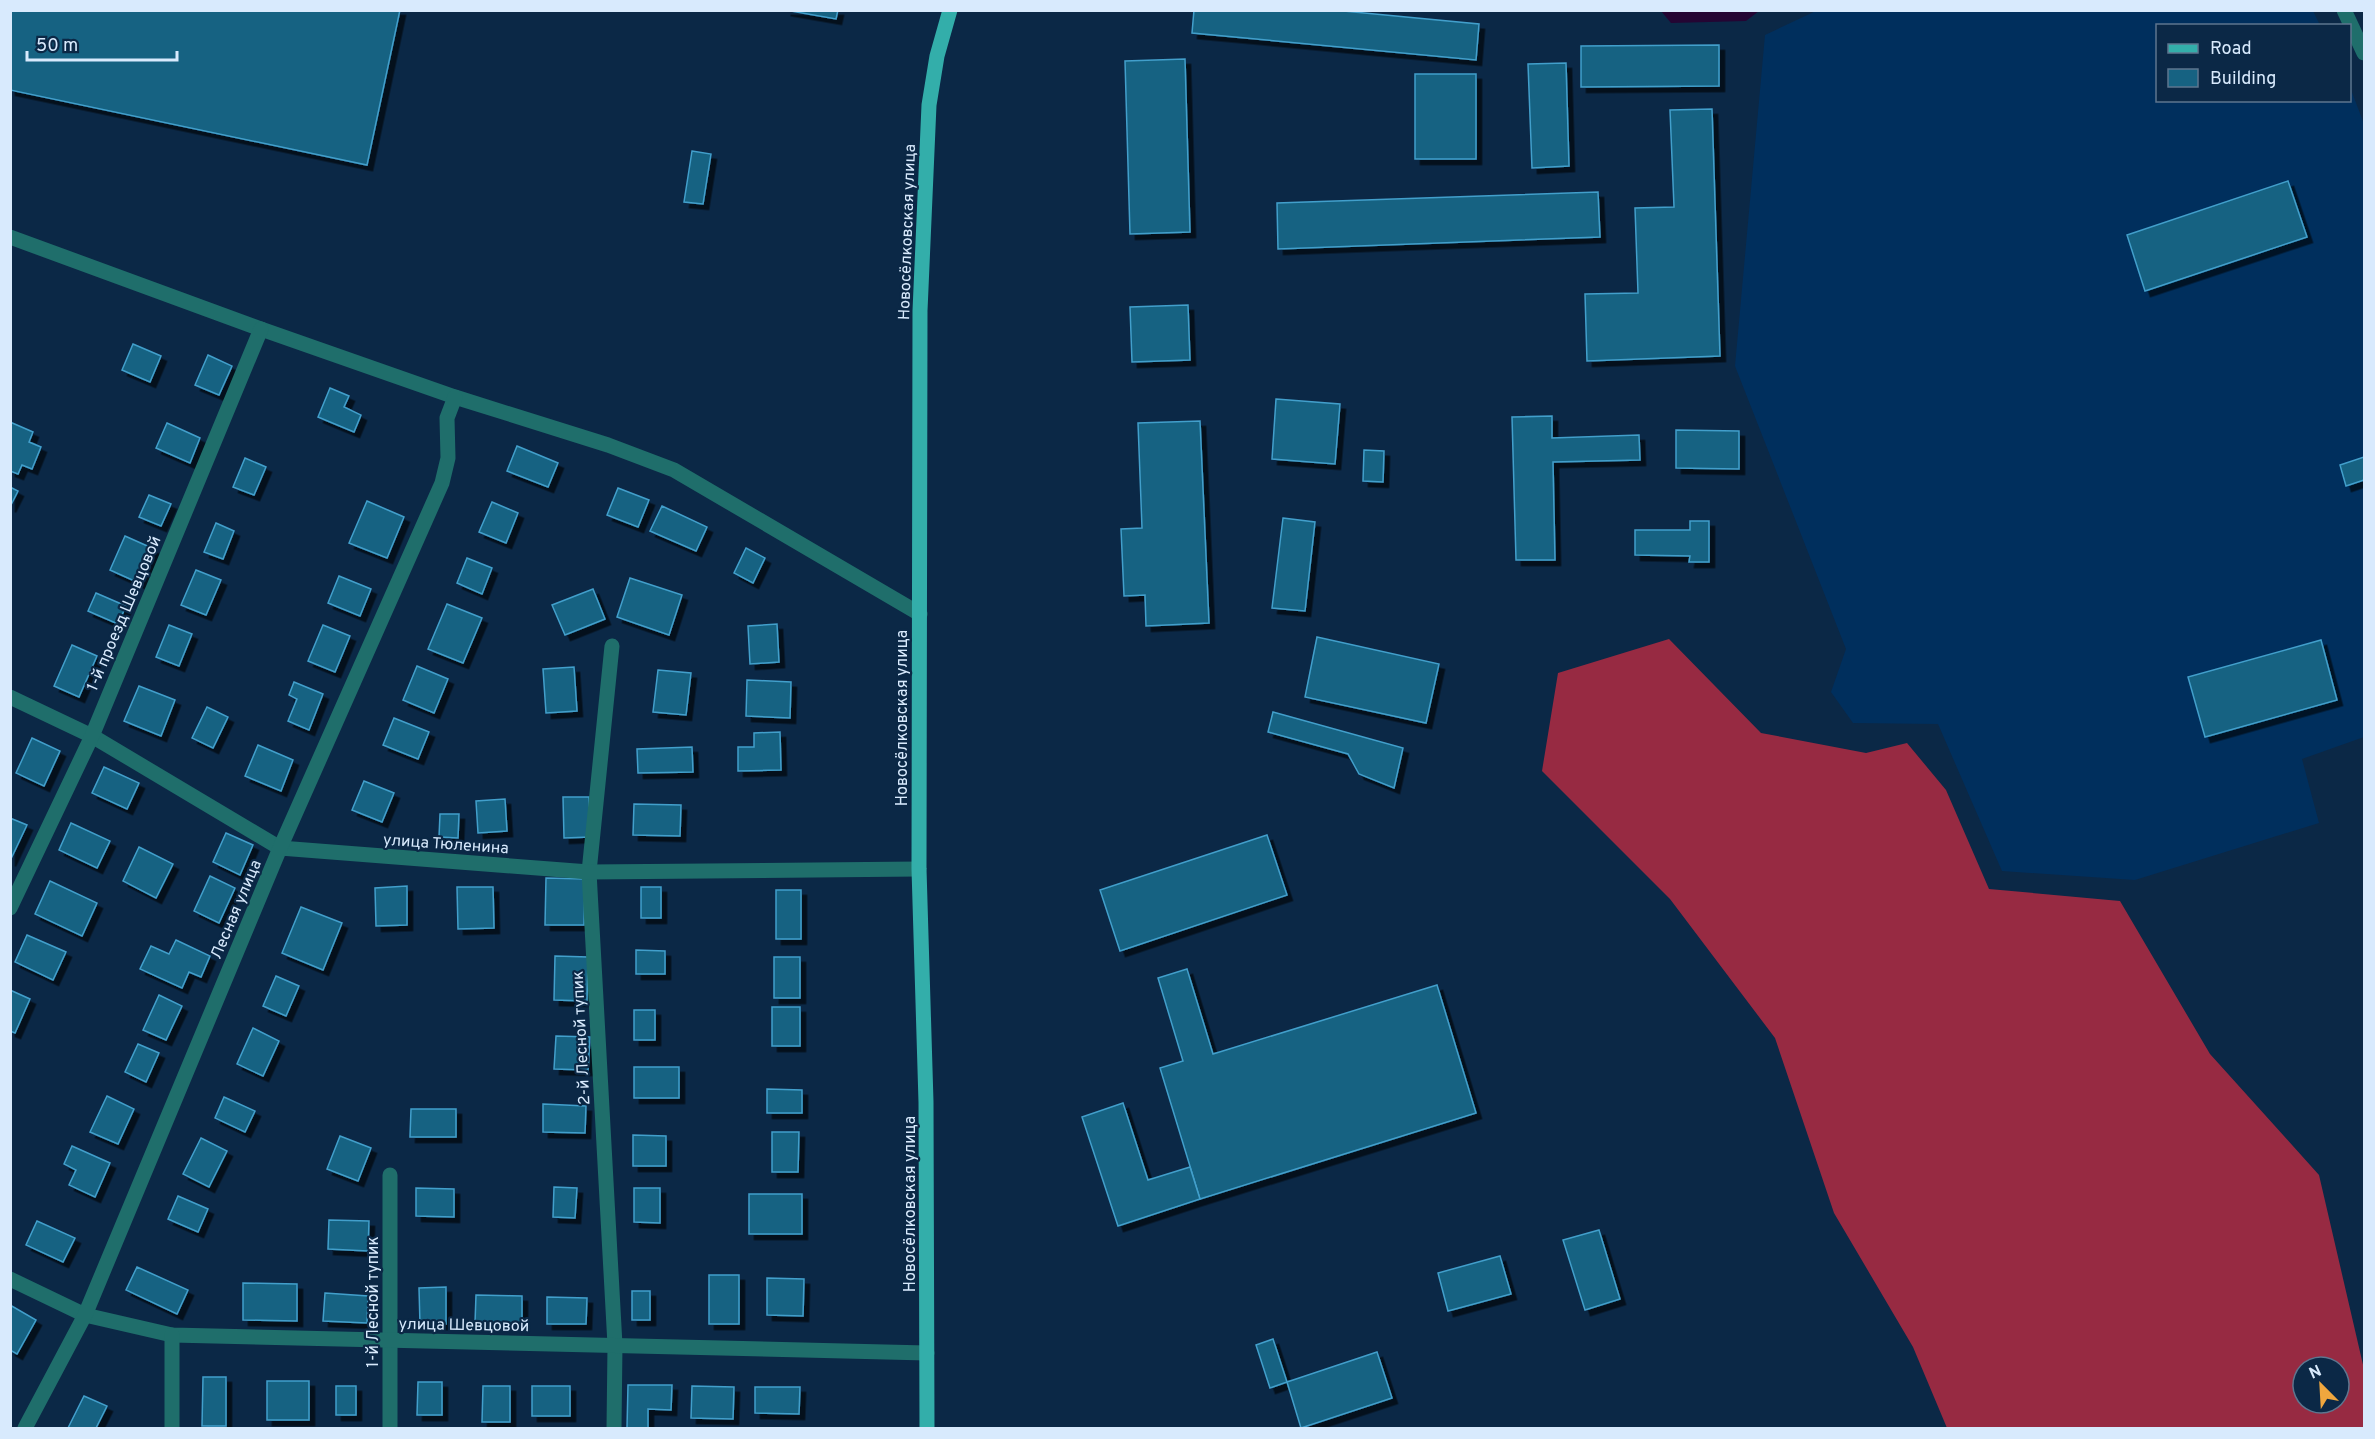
<svg xmlns="http://www.w3.org/2000/svg" width="2375" height="1439" viewBox="0 0 2375 1439" font-family="Overpass,sans-serif">
	<style>
		.built { fill: #002f5d }
		.forest { fill: #972a42; fill-rule: evenodd }
		.water { fill: #240533 }
		.building { fill: #166282; stroke: #429fcb; stroke-width: 1.5; filter: url(#shadow) }
		.lines { fill: none; stroke-linecap: round; stroke-linejoin: round }
		.minor { stroke: #1f6e6b; stroke-width: 15 }
		.tertiary { stroke: #1f6e6b; stroke-width: 15 }
		.primary { stroke: #33aeaa; stroke-width: 15 }
		.labels { text-anchor: middle; stroke-width: 4.5; stroke-linejoin: round; paint-order: stroke }
		.street-label { font-size: 16px; fill: #d8eafd; stroke: #0b2846 }
	</style>
	<defs>
		<filter id="shadow"><feDropShadow dx="5.5" dy="5.5" stdDeviation="0" flood-color="#0009"/></filter>
	</defs>
	<rect width="100%" height="100%" fill="#0b2846"/>
	<path class="built" d="M1818 10 2313 11 2320 25 2158 26V100H2350V87L2364 124V737L2302 759 2319 823 2135 880 2002 871 1938 724 1853 723 1831 692 1846 649 1735 366 1765 35Z"/>
	<path class="forest" d="M1669 639 1761 733 1866 753 1907 743 1946 790 1989 889 2120 901 2210 1054 2319 1175 2364 1369V1428H1947L1913 1347 1834 1213 1775 1038 1670 899 1542 771 1558 673ZM2303 1367H2339V1403H2303Z"/>
	<path class="water" d="M1661 11H1759L1746 21 1671 23Z"/>
	<g class="building">
		<path d="M10 10H400L367 165 10 90Z"/>
		<path d="M785 10H838L836 19Z"/>
		<path d="M1194 10H1333L1479 24 1476 60 1192 33Z"/>
		<path d="M1719 45V86L1581 87V46Z"/>
		<path d="M1185 59 1190 232 1130 234 1125 61Z"/>
		<path d="M1566 63 1569 166 1532 168 1528 64Z"/>
		<rect x="1415" y="74" width="61" height="85"/>
		<path d="M1712 109 1720 356 1587 361 1585 294 1638 293 1635 208 1674 207 1670 110Z"/>
		<path d="M692 151 711 154 703 204 684 202Z"/>
		<path d="M2288 181 2307 237 2145 291 2127 235Z"/>
		<path d="M1598 192 1600 237 1278 249 1277 203Z"/>
		<path d="M1188 305 1190 360 1132 362 1130 307Z"/>
		<path d="M133 344 161 356 150 382 122 370Z"/>
		<path d="M208 355 232 366 219 395 195 385Z"/>
		<path d="M330 388 349 396 344 407 361 415 354 432 318 417Z"/>
		<path d="M1276 399 1340 404 1335 464 1272 459Z"/>
		<path d="M1552 416V438L1639 435 1640 460 1553 462 1555 560H1516L1512 417Z"/>
		<path d="M1200 421 1209 623 1146 626 1145 595 1124 596 1121 529 1142 528 1138 423Z"/>
		<path d="M10 422 33 432 29 442 41 447 32 469 22 465 18 474 10 471Z"/>
		<path d="M167 423 200 438 190 463 156 448Z"/>
		<path d="M1676 430 1739 431V469L1676 468Z"/>
		<path d="M517 446 558 463 548 487 507 471Z"/>
		<path d="M1364 450 1384 451 1383 482 1363 481Z"/>
		<path d="M2364 457V480L2346 486 2340 465Z"/>
		<path d="M245 458 266 467 254 495 233 487Z"/>
		<path d="M10 487 18 491 10 507Z"/>
		<path d="M618 488 649 500 638 527 607 515Z"/>
		<path d="M149 495 171 504 161 526 139 517Z"/>
		<path d="M367 501 404 517 387 558 349 543Z"/>
		<path d="M492 502 518 513 506 543 479 532Z"/>
		<path d="M662 506 707 527 696 551 650 531Z"/>
		<path d="M1283 518 1315 522 1305 611 1272 608Z"/>
		<path d="M1690 521H1709V562H1689L1690 556 1635 555V530H1690Z"/>
		<path d="M216 523 234 531 223 559 204 552Z"/>
		<path d="M125 536 154 549 139 583 110 570Z"/>
		<path d="M746 548 765 558 753 583 734 573Z"/>
		<path d="M467 558 492 568 482 594 457 583Z"/>
		<path d="M196 570 221 580 206 615 181 605Z"/>
		<path d="M339 576 371 589 360 616 328 603Z"/>
		<path d="M630 578 682 595 669 635 617 617Z"/>
		<path d="M593 589 605 619 565 635 552 605Z"/>
		<path d="M96 593 126 606 118 624 88 611Z"/>
		<path d="M447 604 482 618 463 663 428 649Z"/>
		<path d="M777 624 779 662 750 664 748 626Z"/>
		<path d="M169 625 192 634 179 666 156 657Z"/>
		<path d="M323 625 350 636 335 672 308 661Z"/>
		<path d="M1317 637 1439 664 1426 723 1305 697Z"/>
		<path d="M2321 640 2337 700 2205 737 2188 677Z"/>
		<path d="M72 645 97 656 79 697 54 686Z"/>
		<path d="M417 666 448 679 434 713 403 700Z"/>
		<path d="M574 667 577 711 546 713 543 669Z"/>
		<path d="M658 670 691 673 686 715 653 712Z"/>
		<path d="M747 680 791 682 790 718 746 716Z"/>
		<path d="M294 682 323 694 309 730 288 721 297 699 289 695Z"/>
		<path d="M139 686 175 700 161 736 124 721Z"/>
		<path d="M207 707 228 717 213 748 192 738Z"/>
		<path d="M1273 712 1403 748 1394 788 1359 774 1348 754 1268 732Z"/>
		<path d="M394 718 429 732 418 759 383 745Z"/>
		<path d="M780 732 781 770 738 771V747H754V733Z"/>
		<path d="M32 738 60 751 44 786 16 773Z"/>
		<path d="M258 745 293 760 281 791 245 776Z"/>
		<path d="M692 747 693 772 638 773 637 749Z"/>
		<path d="M104 767 139 783 127 809 92 793Z"/>
		<path d="M364 781 394 793 382 822 352 810Z"/>
		<path d="M563 797H589L590 837 564 838Z"/>
		<path d="M505 799 507 831 478 833 476 801Z"/>
		<path d="M634 804 681 805 680 836 633 835Z"/>
		<path d="M440 814H459L458 838 439 837Z"/>
		<path d="M10 818 27 825 10 861Z"/>
		<path d="M71 823 110 841 97 868 59 850Z"/>
		<path d="M226 833 253 845 240 875 213 862Z"/>
		<path d="M1267 835 1287 895 1120 951 1100 890Z"/>
		<path d="M139 847 173 864 156 898 123 881Z"/>
		<path d="M210 876 235 888 219 923 194 911Z"/>
		<path d="M546 878 585 879 584 925H545Z"/>
		<path d="M50 881 97 903 82 936 35 914Z"/>
		<path d="M407 886V925L376 926 375 888Z"/>
		<path d="M457 887H493L494 928 458 929Z"/>
		<rect x="641" y="887" width="20" height="31"/>
		<rect x="776" y="890" width="25" height="49"/>
		<path d="M301 907 342 923 323 970 282 953Z"/>
		<path d="M27 935 66 952 53 980 15 962Z"/>
		<path d="M176 940 210 956 201 977 189 972 182 988 140 969 151 946 169 954Z"/>
		<path d="M636 950 665 951V974H636Z"/>
		<path d="M555 956 588 957 587 1001 554 1000Z"/>
		<rect x="774" y="957" width="26" height="41"/>
		<path d="M1187 969 1213 1054 1437 985 1476 1113 1200 1199 1160 1068 1183 1061 1158 978Z"/>
		<path d="M276 976 299 986 286 1016 263 1006Z"/>
		<path d="M10 990 30 999 15 1033 10 1031Z"/>
		<path d="M159 995 182 1006 166 1040 143 1030Z"/>
		<rect x="772" y="1007" width="28" height="39"/>
		<rect x="634" y="1010" width="21" height="30"/>
		<path d="M253 1028 279 1041 263 1076 237 1064Z"/>
		<path d="M556 1036 590 1037 588 1070 554 1069Z"/>
		<path d="M138 1044 159 1053 146 1082 125 1072Z"/>
		<rect x="634" y="1067" width="45" height="31"/>
		<path d="M767 1089 802 1090V1113H767Z"/>
		<path d="M107 1096 134 1109 118 1144 90 1132Z"/>
		<path d="M224 1097 255 1111 245 1132 215 1118Z"/>
		<path d="M1123 1103 1148 1180 1190 1167 1200 1199 1118 1226 1082 1117Z"/>
		<path d="M543 1104 586 1106 585 1133 543 1132Z"/>
		<path d="M411 1109H456V1137H410Z"/>
		<path d="M772 1132H799L798 1172H772Z"/>
		<path d="M633 1135 666 1136V1166H633Z"/>
		<path d="M340 1136 371 1148 358 1181 327 1169Z"/>
		<path d="M201 1138 227 1151 209 1187 183 1174Z"/>
		<path d="M72 1146 110 1163 95 1197 69 1185 76 1170 64 1164Z"/>
		<path d="M554 1187 577 1188 575 1218 553 1217Z"/>
		<path d="M416 1188 454 1189V1217L416 1216Z"/>
		<path d="M634 1188H660V1223L634 1222Z"/>
		<rect x="749" y="1194" width="53" height="40"/>
		<path d="M178 1196 208 1209 198 1232 168 1219Z"/>
		<path d="M329 1220 369 1221 368 1251 328 1249Z"/>
		<path d="M37 1221 75 1238 63 1262 26 1245Z"/>
		<path d="M1599 1230 1620 1299 1585 1310 1563 1240Z"/>
		<path d="M1500 1256 1511 1294 1448 1311 1438 1273Z"/>
		<path d="M137 1267 188 1290 177 1314 126 1290Z"/>
		<rect x="709" y="1275" width="30" height="49"/>
		<path d="M767 1278 804 1279 803 1316 767 1315Z"/>
		<path d="M243 1283 297 1284V1321L243 1320Z"/>
		<path d="M446 1287V1324H420L419 1288Z"/>
		<rect x="632" y="1291" width="18" height="29"/>
		<path d="M325 1293 368 1296 367 1323 323 1321Z"/>
		<path d="M476 1295 522 1296V1324L475 1323Z"/>
		<path d="M547 1297 587 1298 586 1324H547Z"/>
		<path d="M10 1305 36 1320 17 1354 10 1350Z"/>
		<path d="M1273 1339 1287 1382 1270 1388 1256 1345Z"/>
		<path d="M1377 1352 1392 1398 1301 1428 1287 1382Z"/>
		<path d="M203 1377H226V1426H202Z"/>
		<rect x="267" y="1381" width="42" height="39"/>
		<path d="M418 1382H442V1415H417Z"/>
		<path d="M628 1385H672L671 1410 648 1409V1428H627Z"/>
		<rect x="336" y="1386" width="20" height="29"/>
		<path d="M483 1386H510V1422H482Z"/>
		<rect x="532" y="1386" width="38" height="30"/>
		<path d="M692 1386 734 1387 733 1419 691 1418Z"/>
		<path d="M755 1387H800L799 1414 755 1413Z"/>
		<path d="M84 1396 107 1406 96 1428H68Z"/>
	</g>
	<g class="lines">
		<g class="minor">
			<path d="M10 237 261 329 455 397 608 445 674 470 920 614"/>
			<path d="M612 646 589 872 615 1345 614 1428"/>
			<path d="M10 697 92 736 280 848 589 872 919 869"/>
			<path d="M10 908 92 736 261 329"/>
			<path d="M390 1175V1428"/>
			<path d="M10 1279 85 1315 172 1335 927 1353"/>
			<path d="M172 1335V1428"/>
			<path d="M25 1428 85 1315 280 848 442 483 448 458 447 418 455 397"/>
		</g>
		<path class="tertiary" d="M2344 10 2364 53"/>
		<path class="primary" d="M927 1428 926 1102 919 869 920 311 929 105 937 56 950 10"/>
	</g>
	<g class="labels">
		<g class="street-label">
			<text transform="translate(906 232) rotate(-88)" y="6">Новосёлковская улица</text>
			<text transform="translate(123 613) rotate(-67)" y="6">1-й проезд Шевцовой</text>
			<text transform="translate(901 718) rotate(-90)" y="6">Новосёлковская улица</text>
			<text transform="translate(446 843) rotate(4)" y="6">улица Тюленина</text>
			<text transform="translate(235 909) rotate(-67)" y="6">Лесная улица</text>
			<text transform="translate(580 1038) rotate(-93)" y="6">2-й Лесной тупик</text>
			<text transform="translate(909 1204) rotate(-90)" y="6">Новосёлковская улица</text>
			<text transform="translate(372 1302) rotate(-90)" y="6">1-й Лесной тупик</text>
			<text transform="translate(464 1324) rotate(1)" y="6">улица Шевцовой</text>
		</g>
	</g>
	<rect width="2375" height="1439" fill="none" stroke="#d8eafd" stroke-width="24"/>
	<rect x="2156" y="24" width="195" height="78" fill="#0b2846" stroke="#5d768f" stroke-width="1.5"/>
	<rect x="2168" y="44" width="30" height="9" fill="#33aeaa" stroke="#5d768f" stroke-width="1.5"/>
	<text x="2210" y="54" font-size="18" fill="#d8eafd">Road</text>
	<rect x="2168" y="69" width="30" height="18" fill="#166282" stroke="#5d768f" stroke-width="1.5"/>
	<text x="2210" y="84" font-size="18" fill="#d8eafd">Building</text>
	<g transform="translate(2321 1385) rotate(336)"><circle r="28" fill="#0b2846" stroke="#5d768f" stroke-width="1.5"/>
	<path d="M0-4.5L10 22L0 15L-10 22Z" fill="#f0a73e"/>
	<text y="-9" font-size="16" font-weight="bold" text-anchor="middle" fill="#d8eafd">N</text>
	</g>
	<path d="M27 51v9h150v-9" fill="none" stroke="#d8eafd" stroke-width="3"/>
	<text x="36" y="51" font-size="18" fill="#d8eafd" stroke="#0b2846" stroke-width="4.5" paint-order="stroke">50 m</text>
</svg>
